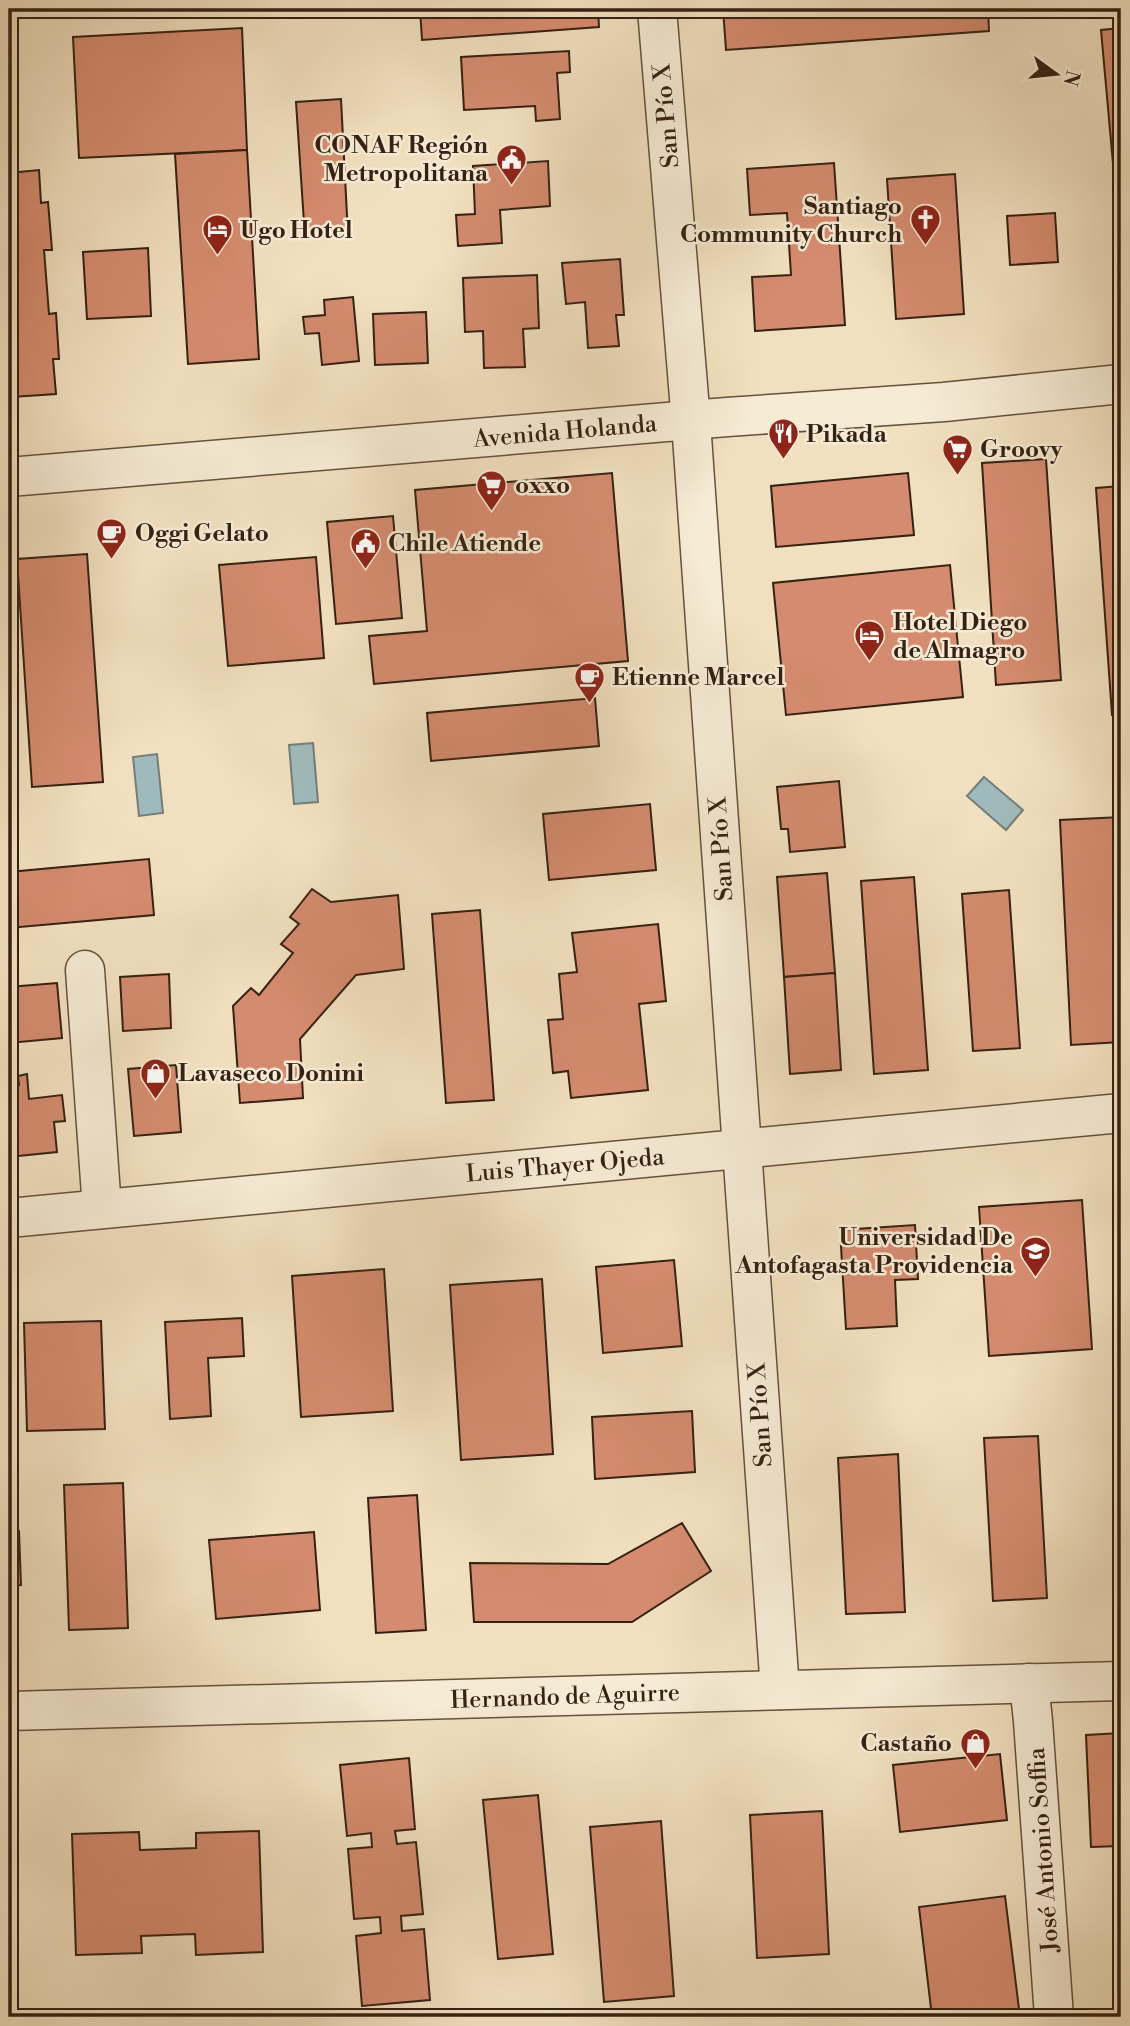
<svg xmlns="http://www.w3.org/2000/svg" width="1130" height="2026" viewBox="0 0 1130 2026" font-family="'Libre Bodoni',serif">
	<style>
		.water { fill: #9fbabc; stroke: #757d78; stroke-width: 2 }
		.building { fill: #d58b6f; stroke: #352113; stroke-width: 2 }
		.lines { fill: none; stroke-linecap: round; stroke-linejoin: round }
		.minor-casing { stroke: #64513e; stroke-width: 41 }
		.minor { stroke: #f6ebd5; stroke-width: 38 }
		.labels { text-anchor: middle; stroke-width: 5; stroke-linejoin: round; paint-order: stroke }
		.street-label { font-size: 24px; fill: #352113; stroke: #f6ebd5 }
		.poi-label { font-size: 24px; font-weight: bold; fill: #352113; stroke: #f6ebd5; text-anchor: start }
	</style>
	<rect width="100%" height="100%" fill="#f1e0bf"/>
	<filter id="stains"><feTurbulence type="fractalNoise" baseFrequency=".00286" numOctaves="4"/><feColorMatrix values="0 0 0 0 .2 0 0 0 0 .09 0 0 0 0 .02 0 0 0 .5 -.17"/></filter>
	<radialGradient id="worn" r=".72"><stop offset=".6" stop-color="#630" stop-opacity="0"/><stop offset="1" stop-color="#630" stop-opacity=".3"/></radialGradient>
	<g class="water">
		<path d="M313 743 318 802 294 804 289 745Z"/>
		<path d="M157 754 163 813 139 816 133 757Z"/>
		<path d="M984 777 1023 810 1006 830 967 796Z"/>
	</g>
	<g class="building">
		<path d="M420 9H598L599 27 422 40Z"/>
		<path d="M723 9H988L989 31 726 50Z"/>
		<path d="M242 28 247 150 79 158 73 37Z"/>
		<path d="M1121 28V253L1101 30Z"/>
		<path d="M569 51 570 72 557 73 560 119 536 121 535 106 464 110 461 57Z"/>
		<path d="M341 99 348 235 305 238 296 102Z"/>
		<path d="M247 150 259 359 188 364 175 154Z"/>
		<path d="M548 161 550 206 500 210 502 243 458 246 456 215 475 214 473 166Z"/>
		<path d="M834 163 845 325 755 331 752 277 791 275 787 213 750 215 747 169Z"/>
		<path d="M39 170 41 203 48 202 52 250H44L49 314 56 313 59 359H53L56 394 12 397 9 352V173Z"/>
		<path d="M955 174 964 314 896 319 887 179Z"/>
		<path d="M1055 213 1058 262 1010 265 1007 216Z"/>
		<path d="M148 248 151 316 87 319 83 252Z"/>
		<path d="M620 259 624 315H616L619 346 588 348 585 302 566 304 562 263Z"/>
		<path d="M537 275 539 328 523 329 525 367 484 368 483 331 465 332 463 278Z"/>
		<path d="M353 297 359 361 322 365 319 333 305 334 303 317 325 315 324 300Z"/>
		<path d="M426 312 428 363 375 365 373 314Z"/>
		<path d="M1046 459 1061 680 996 685 982 463Z"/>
		<path d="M612 473 628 661 374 684 369 636 427 631 415 490Z"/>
		<path d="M908 473 914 535 776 547 771 486Z"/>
		<path d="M1121 486V715H1112L1096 488Z"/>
		<path d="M393 516 402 618 336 624 327 522Z"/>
		<path d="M87 554 103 782 32 787 17 559Z"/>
		<path d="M316 557 324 658 228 666 219 565Z"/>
		<path d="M950 565 963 697 786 715 773 583Z"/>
		<path d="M595 698 599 746 431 761 427 713Z"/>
		<path d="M839 781 845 847 790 852 788 829H781L777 787Z"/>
		<path d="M650 804 656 870 549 880 543 814Z"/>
		<path d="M1121 817V1042L1071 1045 1060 820Z"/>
		<path d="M149 859 154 915 9 928V872Z"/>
		<path d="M827 873 835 973 784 977 777 877Z"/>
		<path d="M914 877 928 1070 874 1074 861 881Z"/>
		<path d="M312 889 331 902 398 895 404 969 356 975 300 1039 303 1098 240 1103 233 1006 251 988 259 995 293 953 281 944 299 924 290 917Z"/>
		<path d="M1009 890 1020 1048 973 1051 962 894Z"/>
		<path d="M480 910 494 1100 446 1103 432 914Z"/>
		<path d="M658 924 666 1001 639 1004 648 1090 571 1098 568 1071 553 1073 548 1020 563 1019 559 974 577 972 572 933Z"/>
		<path d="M835 973 841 1070 790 1074 784 977Z"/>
		<path d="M169 974 171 1028 123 1031 120 977Z"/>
		<path d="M57 983 62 1038 9 1043V987Z"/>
		<path d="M176 1065 181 1132 134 1136 128 1069Z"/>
		<path d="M27 1074 29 1099 62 1095 65 1121 54 1122 57 1152 9 1157V1086L19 1085 18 1076Z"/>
		<path d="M1082 1200 1092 1349 989 1356 979 1207Z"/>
		<path d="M915 1225 918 1279 895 1280 897 1326 846 1329 840 1230Z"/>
		<path d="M674 1260 682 1346 603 1353 596 1267Z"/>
		<path d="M384 1269 393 1411 301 1417 292 1276Z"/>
		<path d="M542 1279 553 1454 461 1460 450 1285Z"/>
		<path d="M242 1318 244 1356 208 1358 211 1416 170 1419 165 1322Z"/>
		<path d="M101 1321 105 1429 27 1431 24 1323Z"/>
		<path d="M692 1411 695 1472 595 1479 592 1417Z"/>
		<path d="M1038 1436 1047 1598 993 1601 984 1438Z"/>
		<path d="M898 1454 905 1612 846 1614 838 1458Z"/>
		<path d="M123 1483 128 1628 69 1630 64 1485Z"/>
		<path d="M417 1495 426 1630 376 1633 368 1498Z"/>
		<path d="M682 1523 711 1571 632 1622H474L470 1563 608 1564Z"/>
		<path d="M19 1531 21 1585 9 1586V1532Z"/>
		<path d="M314 1532 320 1610 216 1619 209 1540Z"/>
		<path d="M1121 1733V1846L1091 1847 1086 1735Z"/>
		<path d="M1000 1754 1007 1820 900 1832 893 1765Z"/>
		<path d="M409 1758 415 1829 395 1831 397 1844 416 1842 423 1914 401 1916 402 1931 424 1929 430 2000 362 2006 356 1936 381 1933 380 1917 354 1919 348 1849 372 1847 371 1833 347 1836 340 1765Z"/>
		<path d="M538 1795 553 1954 498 1959 483 1800Z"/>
		<path d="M822 1811 829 1954 757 1958 750 1815Z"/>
		<path d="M661 1821 674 1996 604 2002 590 1827Z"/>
		<path d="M259 1831 263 1952 196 1955 195 1934 141 1936 142 1953 76 1955 72 1834 139 1832 140 1850 196 1848V1833Z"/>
		<path d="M1005 1896 1020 2017H932L919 1907Z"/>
	</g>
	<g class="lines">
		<defs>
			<g id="minor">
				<path d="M657 9 691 422 780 1690"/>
				<path d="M9 477 727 417 944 402 1121 384"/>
				<path d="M85 970 102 1209"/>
				<path d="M9 1218 1121 1113"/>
				<path d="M1029 1683 1033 1721 1054 2017"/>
				<path d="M9 1711 1121 1681"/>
			</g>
		</defs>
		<use href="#minor" class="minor-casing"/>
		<use href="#minor" class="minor"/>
	</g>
	<defs>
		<symbol id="civic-pin" viewBox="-11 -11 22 30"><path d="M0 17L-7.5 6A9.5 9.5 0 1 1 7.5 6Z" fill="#8f2418" stroke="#f6ebd5"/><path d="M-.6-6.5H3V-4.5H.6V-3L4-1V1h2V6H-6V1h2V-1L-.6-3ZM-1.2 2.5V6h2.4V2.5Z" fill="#fff"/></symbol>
		<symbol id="church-pin" viewBox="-11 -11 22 30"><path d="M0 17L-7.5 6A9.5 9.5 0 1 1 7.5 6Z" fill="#8f2418" stroke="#f6ebd5"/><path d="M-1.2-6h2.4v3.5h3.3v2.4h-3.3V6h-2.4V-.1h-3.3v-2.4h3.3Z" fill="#fff"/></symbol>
		<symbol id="hotel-pin" viewBox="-11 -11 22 30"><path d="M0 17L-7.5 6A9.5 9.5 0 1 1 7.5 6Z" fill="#8f2418" stroke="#f6ebd5"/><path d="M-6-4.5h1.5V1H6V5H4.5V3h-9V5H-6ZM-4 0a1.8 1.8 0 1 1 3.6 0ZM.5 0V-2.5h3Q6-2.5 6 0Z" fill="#fff"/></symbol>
		<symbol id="restaurant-pin" viewBox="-11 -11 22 30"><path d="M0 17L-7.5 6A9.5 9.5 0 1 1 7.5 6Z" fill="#8f2418" stroke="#f6ebd5"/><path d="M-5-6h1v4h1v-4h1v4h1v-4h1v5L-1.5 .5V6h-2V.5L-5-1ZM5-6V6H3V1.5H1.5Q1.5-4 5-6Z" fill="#fff"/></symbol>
		<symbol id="supermarket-pin" viewBox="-11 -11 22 30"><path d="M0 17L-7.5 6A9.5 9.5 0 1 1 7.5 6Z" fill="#8f2418" stroke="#f6ebd5"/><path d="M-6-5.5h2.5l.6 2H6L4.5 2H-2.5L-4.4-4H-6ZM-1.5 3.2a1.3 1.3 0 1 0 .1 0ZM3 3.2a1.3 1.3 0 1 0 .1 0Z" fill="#fff"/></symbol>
		<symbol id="cafe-pin" viewBox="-11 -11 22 30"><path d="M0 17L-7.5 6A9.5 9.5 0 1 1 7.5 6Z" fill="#8f2418" stroke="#f6ebd5"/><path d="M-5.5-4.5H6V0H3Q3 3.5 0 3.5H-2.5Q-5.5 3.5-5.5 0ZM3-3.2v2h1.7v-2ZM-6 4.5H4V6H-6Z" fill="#fff"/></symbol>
		<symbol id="shop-pin" viewBox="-11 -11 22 30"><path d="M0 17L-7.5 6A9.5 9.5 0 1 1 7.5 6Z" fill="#8f2418" stroke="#f6ebd5"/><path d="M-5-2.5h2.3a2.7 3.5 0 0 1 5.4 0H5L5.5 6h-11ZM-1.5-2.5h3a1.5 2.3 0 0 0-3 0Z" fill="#fff"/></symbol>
		<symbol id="university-pin" viewBox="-11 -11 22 30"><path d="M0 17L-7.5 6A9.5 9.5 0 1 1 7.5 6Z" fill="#8f2418" stroke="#f6ebd5"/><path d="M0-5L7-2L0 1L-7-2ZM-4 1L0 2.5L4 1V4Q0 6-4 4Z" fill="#fff"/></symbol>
	</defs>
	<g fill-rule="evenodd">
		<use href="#civic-pin" x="494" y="142" width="35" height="47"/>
		<use href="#church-pin" x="908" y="202" width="35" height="47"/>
		<use href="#hotel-pin" x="200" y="212" width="35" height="47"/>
		<use href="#restaurant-pin" x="766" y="416" width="35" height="47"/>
		<use href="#supermarket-pin" x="940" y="432" width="35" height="47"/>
		<use href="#supermarket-pin" x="474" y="468" width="35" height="47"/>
		<use href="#cafe-pin" x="94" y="516" width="35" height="47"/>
		<use href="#civic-pin" x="348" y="526" width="35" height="47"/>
		<use href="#hotel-pin" x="852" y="618" width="35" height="47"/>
		<use href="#cafe-pin" x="572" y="660" width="35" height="47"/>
		<use href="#shop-pin" x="138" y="1056" width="35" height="47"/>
		<use href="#university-pin" x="1018" y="1234" width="35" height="47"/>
		<use href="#shop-pin" x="958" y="1726" width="35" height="47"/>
	</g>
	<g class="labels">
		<g class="street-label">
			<text transform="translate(666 116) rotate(-95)" y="8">San Pío X</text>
			<text transform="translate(565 431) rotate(-5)" y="8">Avenida Holanda</text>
			<text transform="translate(721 849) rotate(-94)" y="8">San Pío X</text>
			<text transform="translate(565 1165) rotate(-5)" y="8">Luis Thayer Ojeda</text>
			<text transform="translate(760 1415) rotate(-94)" y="8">San Pío X</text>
			<text transform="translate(565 1696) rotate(-2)" y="8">Hernando de Aguirre</text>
			<text transform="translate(1043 1850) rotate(-94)" y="8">José Antonio Soffia</text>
		</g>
		<g class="poi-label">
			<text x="488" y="153" text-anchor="end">CONAF Región<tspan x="488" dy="28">Metropolitana</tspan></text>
			<text x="902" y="214" text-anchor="end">Santiago<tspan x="902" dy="28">Community Church</tspan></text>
			<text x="240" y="238">Ugo Hotel</text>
			<text x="806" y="442">Pikada</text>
			<text x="980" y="457">Groovy</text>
			<text x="515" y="493">oxxo</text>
			<text x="135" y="541">Oggi Gelato</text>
			<text x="388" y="551">Chile Atiende</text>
			<text x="893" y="630">Hotel Diego<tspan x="893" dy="28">de Almagro</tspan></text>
			<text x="612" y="685">Etienne Marcel</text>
			<text x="178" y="1081">Lavaseco Donini</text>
			<text x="1013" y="1245" text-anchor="end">Universidad De<tspan x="1013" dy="28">Antofagasta Providencia</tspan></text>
			<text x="952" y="1751" text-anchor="end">Castaño</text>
		</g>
	</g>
	<rect width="1130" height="2026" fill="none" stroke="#f1e0bf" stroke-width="35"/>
	<rect x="10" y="10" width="1109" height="2005" fill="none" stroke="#352113" stroke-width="3.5"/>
	<rect x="18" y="18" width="1095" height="1991" fill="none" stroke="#352113" stroke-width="2"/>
	<g transform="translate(1056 74) rotate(105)" stroke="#f6ebd5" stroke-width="5" paint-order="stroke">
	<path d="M0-5L12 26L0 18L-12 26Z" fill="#352113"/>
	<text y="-10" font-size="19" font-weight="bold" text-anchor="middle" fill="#352113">N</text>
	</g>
	<rect width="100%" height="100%" filter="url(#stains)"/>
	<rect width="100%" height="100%" fill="url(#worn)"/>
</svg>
